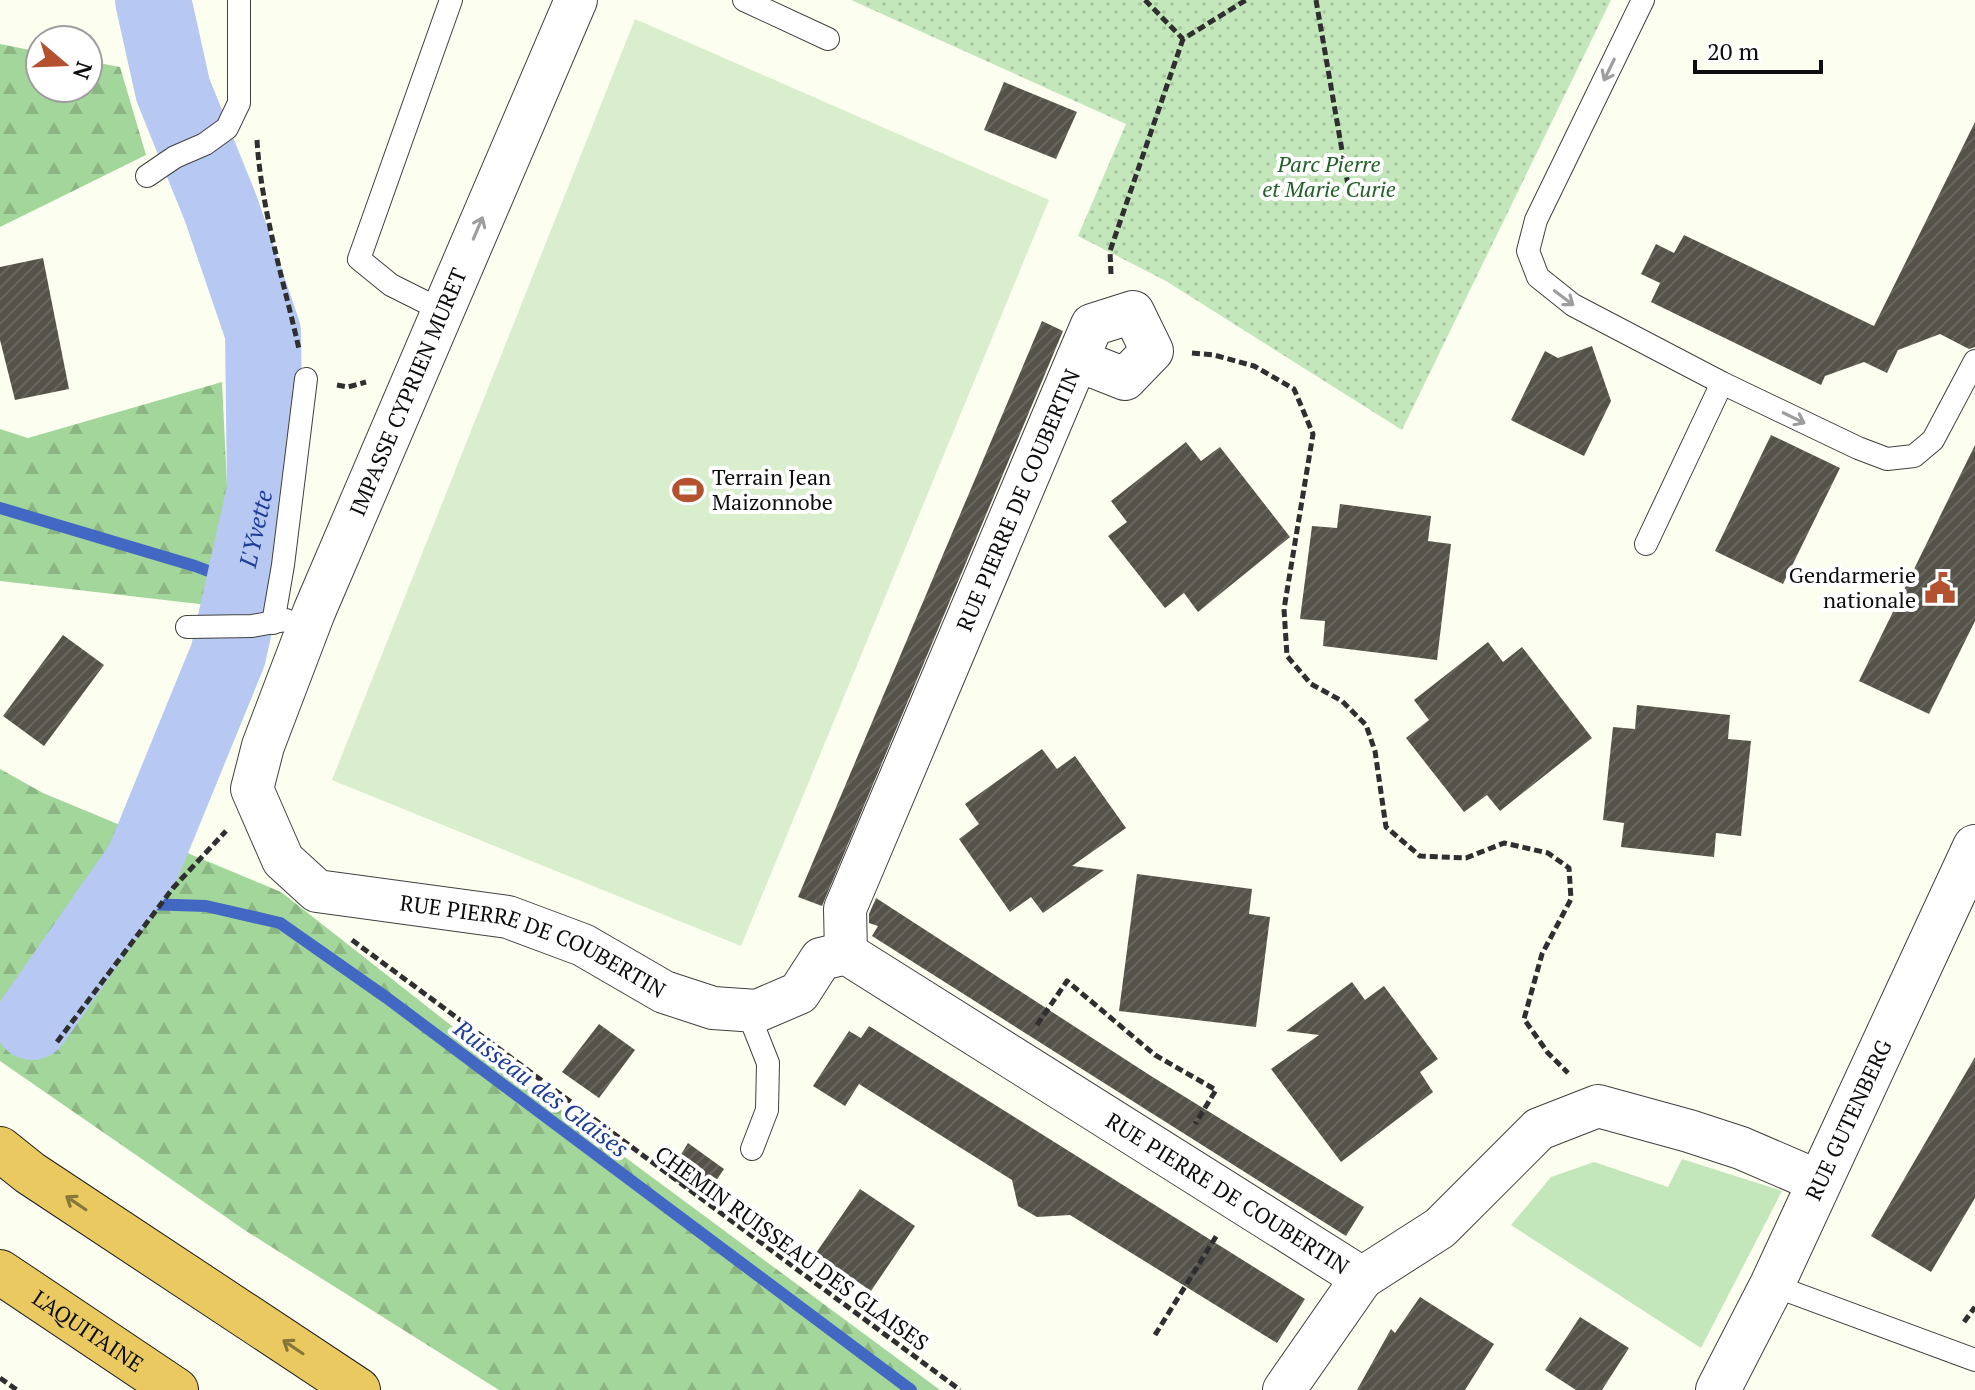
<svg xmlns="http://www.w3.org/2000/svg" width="1975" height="1390" viewBox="0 0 1975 1390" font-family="'PT Serif',serif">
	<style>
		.grass { fill: #c4e6bb }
		.forest { fill: url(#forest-firs) }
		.park { fill: url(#park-dots) }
		.pitch { fill: #d8eecc }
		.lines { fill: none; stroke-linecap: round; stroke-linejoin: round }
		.stream { stroke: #4368c4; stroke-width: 12 }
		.river { stroke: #b7c9f2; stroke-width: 76 }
		.building { fill: url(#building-hatch) }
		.service-casing { stroke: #404040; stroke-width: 24 }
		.minor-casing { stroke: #404040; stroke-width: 44 }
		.tertiary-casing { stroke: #404040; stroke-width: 46 }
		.motorway-casing { stroke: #1e1e1e; stroke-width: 46 }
		.path { stroke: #2f2f2f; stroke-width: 5; stroke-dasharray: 8 4; stroke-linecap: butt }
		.service { stroke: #fff; stroke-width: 22 }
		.minor { stroke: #fff; stroke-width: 42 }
		.tertiary { stroke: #fff; stroke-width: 44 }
		.motorway { stroke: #eaca60; stroke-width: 44 }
		.oneway { stroke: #9e9e9e }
		.oneway2 { stroke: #87753b }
		.labels { text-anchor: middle; stroke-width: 8; stroke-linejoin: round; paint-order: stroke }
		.park-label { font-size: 22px; font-style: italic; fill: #226128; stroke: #fff }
		.street-label { font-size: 22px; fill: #0d0d0d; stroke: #fff }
		.poi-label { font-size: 22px; fill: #0d0d0d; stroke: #fff; text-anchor: start }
		.water-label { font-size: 24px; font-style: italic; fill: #1f3d97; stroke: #fff }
	</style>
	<defs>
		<pattern id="forest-firs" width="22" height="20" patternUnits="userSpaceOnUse" patternTransform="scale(2)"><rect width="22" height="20" fill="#a3d69b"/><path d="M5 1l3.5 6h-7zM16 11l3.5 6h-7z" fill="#8bb684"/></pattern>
		<pattern id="park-dots" width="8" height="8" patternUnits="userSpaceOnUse" patternTransform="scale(2)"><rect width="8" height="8" fill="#c4e6bb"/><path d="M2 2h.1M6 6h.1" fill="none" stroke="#a7c4a0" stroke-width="1.8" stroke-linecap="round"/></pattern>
		<pattern id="building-hatch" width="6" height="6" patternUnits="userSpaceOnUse" patternTransform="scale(2)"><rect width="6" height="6" fill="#55524a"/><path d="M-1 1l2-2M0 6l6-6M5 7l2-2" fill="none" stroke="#686660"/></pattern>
	</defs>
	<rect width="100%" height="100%" fill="#fcfeef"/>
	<path class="grass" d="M1682 1159 1782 1191 1701 1348 1511 1225 1551 1177 1594 1162 1668 1187Z"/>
	<g class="forest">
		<path d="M0 44 40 52V88H88V61L120 67 146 155 0 227Z"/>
		<path d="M222 382 228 506 208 605 0 581V429L28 438Z"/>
		<path d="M0 769 43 793 281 892 522 1081 940 1390H499L246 1231 0 1061Z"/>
	</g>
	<path class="park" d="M851 0H1611L1402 430 1166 281 1078 236 1126 124Z"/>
	<path class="pitch" d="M635 19 1049 200 741 946 332 780Z"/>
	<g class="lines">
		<g class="stream">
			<path d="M0 508 195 566 243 584"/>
			<path d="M115 903 206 906 280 923 387 998 911 1390"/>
		</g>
		<path class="river" id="s1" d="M32 1022 143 863 228 655 265 490 263 332 221 209 173 90 153 0"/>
	</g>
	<g class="building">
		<path d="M1004 82 1077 112 1056 159 984 130Z"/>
		<path d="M1975 122V347L1969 349 1940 334 1898 350 1887 373 1864 362 1825 376 1821 385 1651 302 1660 283 1641 274 1656 244 1674 253 1684 235 1874 326Z"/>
		<path d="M43 258 69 389 15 400 0 340V267Z"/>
		<path d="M1042 321 1063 331 822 906 798 897Z"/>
		<path d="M1592 346 1611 401 1584 456 1511 420 1545 351 1558 358Z"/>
		<path d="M1771 435 1840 468 1783 584 1715 551Z"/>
		<path d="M1186 442 1201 461 1220 447 1290 537 1198 612 1184 593 1165 608 1108 536 1127 522 1111 501Z"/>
		<path d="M1975 445V621L1929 714 1859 681Z"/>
		<path d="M1340 504 1431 516 1428 541 1451 544 1437 660 1323 646 1325 621 1300 619 1312 526 1337 528Z"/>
		<path d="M63 635 104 665 44 746 3 716Z"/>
		<path d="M1488 642 1503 662 1522 647 1592 738 1500 811 1487 795 1464 812 1406 738 1429 720 1414 700Z"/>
		<path d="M1637 705 1730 715 1728 739 1751 741 1741 836 1716 833 1714 857 1621 847 1624 823 1603 820 1613 727 1635 729Z"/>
		<path d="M1042 749 1057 769 1075 756 1126 828 1072 866 1104 870 1043 913 1031 897 1010 912 959 839 979 824 965 804Z"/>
		<path d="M1137 874 1252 889 1249 914 1270 917 1256 1027 1119 1011Z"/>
		<path d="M876 898 1151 1076 1364 1207 1346 1236 872 936 878 926 869 923V914Z"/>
		<path d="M1352 982 1365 1000 1384 986 1438 1059 1420 1072 1433 1092 1341 1162 1271 1069 1319 1035 1286 1031Z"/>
		<path d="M599 1024 635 1050 599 1098 562 1072Z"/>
		<path d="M869 1026 1305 1299 1277 1343 1070 1215 1037 1217 1018 1206 1012 1180 859 1084 845 1106 813 1086 849 1031 861 1038Z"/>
		<path d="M1975 1057V1198L1931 1272 1871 1236Z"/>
		<path d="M688 1143 724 1169 704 1199 668 1176Z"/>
		<path d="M860 1189 915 1226 871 1291 816 1253Z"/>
		<path d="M1420 1297 1494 1344 1465 1390H1357L1391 1329 1395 1333Z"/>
		<path d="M1580 1317 1629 1348 1602 1390H1576L1545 1370Z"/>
	</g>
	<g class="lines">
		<defs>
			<g id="service">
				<path d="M744 0 828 39"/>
				<path d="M1643 0 1536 220 1528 251 1538 277 1573 305 1722 383 1858 448 1887 459 1914 456 1933 440 1975 361"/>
				<path d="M147 176 175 157 205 144 227 128 239 103V0"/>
				<path d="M443 311 391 285 359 259 451 0"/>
				<path d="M1646 544 1722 383"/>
				<path d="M273 623 283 565 306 379"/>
				<path d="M187 627 252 626 286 620"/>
				<path d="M747 1010 768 1063 767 1110 752 1149"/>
				<path d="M1772 1285 1975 1360"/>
			</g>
			<g id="minor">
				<path id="s2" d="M576 0 314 612 263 746 252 789 283 860 317 891 508 917 583 945 664 992 713 1008 757 1011 799 993 821 959 846 953"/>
				<path id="s3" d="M1077 360 1125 379 1152 351 1133 312 1092 325 1077 360 845 909 846 953 1362 1278 1440 1228 1539 1129 1598 1106 1689 1131 1741 1148 1820 1182"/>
				<path d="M1284 1390 1362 1278"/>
			</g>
			<g id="tertiary">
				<path id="s4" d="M1718 1390 1772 1285 1975 847"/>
			</g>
			<g id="motorway">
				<path d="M0 1149 30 1173 358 1390"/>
				<path id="s5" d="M0 1272 176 1390"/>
			</g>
		</defs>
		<use href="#service" class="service-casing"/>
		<use href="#minor" class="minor-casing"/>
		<use href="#tertiary" class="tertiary-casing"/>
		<use href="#motorway" class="motorway-casing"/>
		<g class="path">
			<path d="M1145 0 1183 39 1246 0"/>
			<path d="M1316 0 1349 191"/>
			<path d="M257 140C261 209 284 282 299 349"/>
			<path d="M1111 274 1110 251 1183 39"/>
			<path d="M1192 353 1214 355 1254 366 1294 389 1313 434 1284 609 1287 656 1311 684 1342 701 1366 725 1375 751 1386 827 1420 856 1466 858 1504 843 1548 853 1569 868 1571 899 1542 954 1524 1019 1548 1053 1568 1073"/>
			<path d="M337 385 348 387 366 382"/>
			<path d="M352 940 960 1390"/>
			<path d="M1037 1025 1067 981 1155 1055 1216 1090 1195 1124"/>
			<path d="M57 1042 173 888 226 831"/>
			<path d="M1964 1322 1975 1307"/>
			<path d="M1155 1335 1217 1235"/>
			<path d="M0 1378 17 1390"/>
		</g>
		<use href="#service" class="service"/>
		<use href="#minor" class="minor"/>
		<use href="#tertiary" class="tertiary"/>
		<use href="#motorway" class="motorway"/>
	</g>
	<defs><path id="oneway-shaft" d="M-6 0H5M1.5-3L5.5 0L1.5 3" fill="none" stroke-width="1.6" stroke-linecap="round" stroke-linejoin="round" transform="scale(2)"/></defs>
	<g class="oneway">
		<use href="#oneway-shaft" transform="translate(1609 70) rotate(116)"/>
		<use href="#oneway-shaft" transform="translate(478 228) rotate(-67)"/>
		<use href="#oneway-shaft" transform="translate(1564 298) rotate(37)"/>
		<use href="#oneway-shaft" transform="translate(1794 418) rotate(26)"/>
	</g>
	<g class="oneway2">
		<use href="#oneway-shaft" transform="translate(76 1203) rotate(-146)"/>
		<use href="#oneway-shaft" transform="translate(293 1347) rotate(-146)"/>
	</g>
	<defs>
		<symbol id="stadium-bare" viewBox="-9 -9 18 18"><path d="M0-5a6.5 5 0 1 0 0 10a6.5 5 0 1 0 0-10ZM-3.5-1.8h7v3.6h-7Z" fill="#b4522f" stroke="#fff" stroke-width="2.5" paint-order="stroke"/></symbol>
		<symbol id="civic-bare" viewBox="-9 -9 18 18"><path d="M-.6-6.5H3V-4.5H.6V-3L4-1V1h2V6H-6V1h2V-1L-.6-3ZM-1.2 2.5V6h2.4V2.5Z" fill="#b4522f" stroke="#fff" stroke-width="2.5" paint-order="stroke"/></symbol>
	</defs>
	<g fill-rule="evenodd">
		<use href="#stadium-bare" x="666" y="468" width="44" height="44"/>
		<use href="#civic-bare" x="1918" y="566" width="44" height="44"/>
	</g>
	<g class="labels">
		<g class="park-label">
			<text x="1329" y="172">Parc Pierre<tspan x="1329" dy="25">et Marie Curie</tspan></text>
		</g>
		<g class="street-label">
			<text transform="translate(408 392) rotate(-67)" y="8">IMPASSE CYPRIEN MURET</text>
			<text transform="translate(1018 500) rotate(-67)" y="8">RUE PIERRE DE COUBERTIN</text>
			<text dy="8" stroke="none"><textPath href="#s2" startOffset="1202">RUE PIERRE DE COUBERTIN</textPath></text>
			<text dy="8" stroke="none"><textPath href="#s4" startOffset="300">RUE GUTENBERG</textPath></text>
			<text dy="8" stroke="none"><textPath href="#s3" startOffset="1306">RUE PIERRE DE COUBERTIN</textPath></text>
			<text transform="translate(792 1248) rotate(36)" y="8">CHEMIN RUISSEAU DES GLAISES</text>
			<text dy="8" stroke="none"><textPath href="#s5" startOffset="106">L'AQUITAINE</textPath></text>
		</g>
		<g class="poi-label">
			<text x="712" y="485">Terrain Jean<tspan x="712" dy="25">Maizonnobe</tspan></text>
			<text x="1916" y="583" text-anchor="end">Gendarmerie<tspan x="1916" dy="25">nationale</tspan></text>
		</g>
		<g class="water-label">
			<text dy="8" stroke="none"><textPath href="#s1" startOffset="548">L'Yvette</textPath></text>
			<text transform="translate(541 1089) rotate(37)" y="8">Ruisseau des Glaises</text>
		</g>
	</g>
	<g transform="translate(64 64) rotate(109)"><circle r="38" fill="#ffffff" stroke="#9e9e9e" stroke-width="2"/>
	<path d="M0-6L14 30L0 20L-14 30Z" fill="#b4522f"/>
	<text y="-12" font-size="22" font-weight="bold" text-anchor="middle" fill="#0d0d0d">N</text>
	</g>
	<path d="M1695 60v12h126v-12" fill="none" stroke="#0d0d0d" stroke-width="4"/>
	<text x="1707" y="60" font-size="24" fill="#0d0d0d" stroke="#ffffff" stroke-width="6" paint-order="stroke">20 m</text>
</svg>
